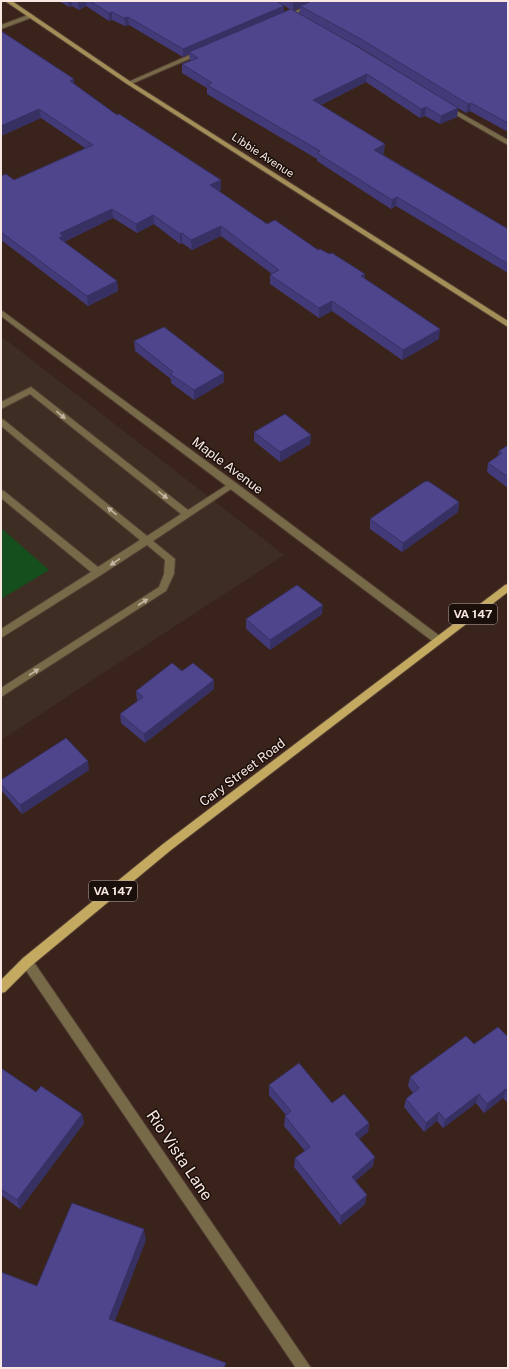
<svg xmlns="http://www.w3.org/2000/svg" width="509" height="1369" viewBox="0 0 509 1369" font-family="'Public Sans',sans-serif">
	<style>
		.education { fill: #3e2d23 }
		.green { fill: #144f1d }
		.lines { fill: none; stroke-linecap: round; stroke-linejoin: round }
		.lane-casing { stroke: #553f36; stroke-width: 2 }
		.street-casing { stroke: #553f36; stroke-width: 2 }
		.secondary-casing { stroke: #553f36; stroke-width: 2 }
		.primary-casing { stroke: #553f36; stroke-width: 2 }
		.lane { fill: #766a48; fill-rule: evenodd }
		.street { fill: #766a48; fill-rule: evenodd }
		.secondary { fill: #a28e56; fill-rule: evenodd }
		.primary { fill: #c3aa60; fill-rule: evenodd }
		.wall { fill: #433b79; fill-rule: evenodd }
		.shaded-wall { fill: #373063 }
		.building { fill: #4e458d; stroke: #373063 }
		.oneway { fill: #c5b6a4 }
		.labels { text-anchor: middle; stroke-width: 3; stroke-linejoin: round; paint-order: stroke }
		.far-street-label { font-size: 11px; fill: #f9e8e2; stroke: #1a0f0b }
		.shield { fill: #1a0f0b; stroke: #b6a7a2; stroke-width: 1 }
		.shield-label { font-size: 12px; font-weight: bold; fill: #f9e8e2 }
		.street-label { font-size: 13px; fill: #f9e8e2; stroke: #1a0f0b }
		.near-street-label { font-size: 16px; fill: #f9e8e2; stroke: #1a0f0b }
	</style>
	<rect width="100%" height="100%" fill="#3a231a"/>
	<path class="education" d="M1 336 284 555 1 740Z"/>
	<path class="green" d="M1 528 49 570 1 599Z"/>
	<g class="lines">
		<defs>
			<g id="lane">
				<path d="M444 106H448L508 140V145L444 108Z"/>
				<path d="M31 387 188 510 230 483 233 482 237 485 153 541 175 559 174 574 166 591 1 697V688L159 587 164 574 165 560 147 545 101 575 1 638V629L91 572 1 498V490L4 491 98 567 140 540 1 426V419L4 420 147 536 181 514 30 394 1 409V402Z"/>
			</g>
			<g id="street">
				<path d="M319 1H327L286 18 281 17Z"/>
				<path d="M31 14 34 16 33 17 1 29V25Z"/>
				<path d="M201 50 204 52 203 53 131 84 126 83Z"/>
				<path d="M1 310 236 483 441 637 443 640 441 643H435L1 316Z"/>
				<path d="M27 957 31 958 311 1368H296L23 966 21 962 23 958Z"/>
			</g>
			<path id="secondary" d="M5 1H12L131 82 508 321V327L127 84Z"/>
			<path id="primary" d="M508 584V592L171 850 31 966 5 992 1 993V980L23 958 163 844 505 585Z"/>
		</defs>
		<use href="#lane" class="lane-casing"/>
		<use href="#street" class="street-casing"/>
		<use href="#secondary" class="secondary-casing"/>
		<use href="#primary" class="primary-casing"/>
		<use href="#lane" class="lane"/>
		<use href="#street" class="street"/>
		<use href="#secondary" class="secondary"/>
		<use href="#primary" class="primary"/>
	</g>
	<g class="wall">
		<path d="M59 1H508V132L470 111 466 113 359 47 318 25 458 108 457 117 440 124 425 116 420 118 366 82 321 105 384 153 382 154 508 229V273L396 206 391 209 317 161V159L207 94V88L182 73V64L190 61 189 54 183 57 129 25 125 26 112 20 109 21 86 6 79 10 72 6 69 7ZM284 6H285L291 10 284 12ZM300 8 299 14 293 10Z"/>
		<path d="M74 79V84L221 190 218 191 267 224 318 250 365 279 439 339 402 360 332 311 319 318 270 284V275L272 274 221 236 192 250 182 243 180 244 154 224 137 233 113 218 64 242 117 281 118 291 88 306 1 240V176L14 180 85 148 41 118 1 136Z"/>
		<path d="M134 341 224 373V382L194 400 171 383V379L135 351Z"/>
		<path d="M254 432 311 435 310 444 280 462 254 441Z"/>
		<path d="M508 445V488L487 472 488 463 498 456 499 451Z"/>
		<path d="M459 502 458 512 402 552 370 529V519Z"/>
		<path d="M322 614 270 650 246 629V619Z"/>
		<path d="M182 671 214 680V689L145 743 121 723 120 714 138 701 137 700 136 691Z"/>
		<path d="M89 770 22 814 1 790V780Z"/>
		<path d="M508 1037V1103L503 1098 484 1113 476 1103 443 1128 437 1121 424 1132 404 1107 406 1099 413 1093 408 1086 410 1077 474 1044Z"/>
		<path d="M1 1068 36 1092 82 1114 84 1123 20 1209 1 1195Z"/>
		<path d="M269 1085 332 1103 369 1123 368 1132 359 1139 373 1166 355 1181 365 1204 340 1225 294 1167 295 1158 305 1151 284 1126 285 1116 286 1115 269 1095Z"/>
	</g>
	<g class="shaded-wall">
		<path d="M68 1H72V6L69 7Z"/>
		<path d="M78 1H86V6L79 10Z"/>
		<path d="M296 1H315L300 6V8L293 11V2Z"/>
		<path d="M284 6V14L189 52V54L183 57V49Z"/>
		<path d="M112 12V20L109 21V13Z"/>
		<path d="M128 17 129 25 125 26 124 18Z"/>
		<path d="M367 74 366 82 313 109V100Z"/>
		<path d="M74 79 75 89 70 81Z"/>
		<path d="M471 103 470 111 466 113 468 104Z"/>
		<path d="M426 107 425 116 420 118 421 109Z"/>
		<path d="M458 108 457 117 440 124 441 116Z"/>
		<path d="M39 109 41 118 1 136V126Z"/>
		<path d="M385 144 384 153 373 158 374 150Z"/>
		<path d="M221 180V190L211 195 210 185Z"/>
		<path d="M397 197 396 206 391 209 392 200Z"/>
		<path d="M112 209 113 218 64 242 65 245 59 238 60 233Z"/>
		<path d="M153 215 154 224 137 233 136 224Z"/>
		<path d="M221 226V236L192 250 191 240Z"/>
		<path d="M182 233V243L180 244V234Z"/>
		<path d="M365 274 364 284 361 276Z"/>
		<path d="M117 281 118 291 88 306 87 296Z"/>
		<path d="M332 301V311L319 318V308Z"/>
		<path d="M440 329 439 339 402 360 403 350Z"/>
		<path d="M224 373V382L194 400V390Z"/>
		<path d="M311 435 310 444 280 462V452Z"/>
		<path d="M459 502 458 512 402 552 403 543Z"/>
		<path d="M323 605 322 614 270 650V640Z"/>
		<path d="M214 680V689L145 743 144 734Z"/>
		<path d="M88 761 89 770 22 814 20 805Z"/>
		<path d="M506 1089 503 1098 484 1113 487 1104Z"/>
		<path d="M479 1094 476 1103 443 1128 445 1120Z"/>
		<path d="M439 1112 437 1121 424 1132 426 1123Z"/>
		<path d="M82 1114 84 1123 20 1209 17 1200Z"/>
		<path d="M369 1123 368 1132 354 1143 355 1134Z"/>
		<path d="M375 1157 373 1166 350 1186 352 1177Z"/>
		<path d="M367 1195 365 1204 340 1225 341 1216Z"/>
		<path d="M144 1229 146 1240 112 1329 109 1319Z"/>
	</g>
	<g class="building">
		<path d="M90 1H276L284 6 183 49 128 17 124 18 112 12 109 13Z"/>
		<path d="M312 1H508V123L471 103 468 104 359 38 300 6Z"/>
		<path d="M291 9 353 44 458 108 441 116 426 107 421 109 367 74 313 100 385 144 374 150 508 229V264L397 197 392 200 317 153 320 151 207 85 212 83 182 64 198 58 189 52Z"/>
		<path d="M1 31 74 79 70 81 117 115 119 114 221 180 210 185 267 224 275 220 318 250 320 249 329 254 332 253 365 274 361 276 440 329 403 350 332 301 319 308 270 275 279 270 221 226 191 240 182 233 180 234 153 215 136 224 112 209 60 233 63 236 59 238 117 281 87 296 1 232V176L6 174 14 180 93 145 39 109 1 126Z"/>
		<path d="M164 327 224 373 194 390 170 374 173 372 134 341Z"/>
		<path d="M285 414 311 435 280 452 254 432Z"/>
		<path d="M508 445V477L488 463 502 453 499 451Z"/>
		<path d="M428 481 459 502 403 543 370 519 424 482Z"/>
		<path d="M297 585 323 605 270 640 246 619Z"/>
		<path d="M172 663 182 671 193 663 214 680 144 734 120 714 143 697 136 691Z"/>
		<path d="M66 738 88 761 20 805 1 784V780Z"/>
		<path d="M498 1027 508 1037V1091L506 1089 487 1104 479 1094 445 1120 439 1112 426 1123 406 1099 419 1088 410 1077 466 1036 474 1044Z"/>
		<path d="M299 1063 332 1103 344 1094 369 1123 355 1134 375 1157 352 1177 367 1195 341 1216 295 1158 310 1147 285 1116 291 1111 269 1085Z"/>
		<path d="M1 1068 36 1092 41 1086 82 1114 17 1200 1 1189Z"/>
		<path d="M72 1203 144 1229 109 1319 226 1363 224 1368H1V1272L37 1286Z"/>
	</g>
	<defs><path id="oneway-solid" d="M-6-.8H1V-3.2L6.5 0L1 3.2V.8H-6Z"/></defs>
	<g class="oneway">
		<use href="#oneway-solid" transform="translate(61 415) rotate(40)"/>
		<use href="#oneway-solid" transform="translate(163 495) rotate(38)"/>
		<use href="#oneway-solid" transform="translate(112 511) rotate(-141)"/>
		<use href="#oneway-solid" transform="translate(115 562) rotate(146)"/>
		<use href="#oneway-solid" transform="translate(143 602) rotate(-33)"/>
		<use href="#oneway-solid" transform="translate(34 672) rotate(-33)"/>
	</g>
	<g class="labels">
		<g class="far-street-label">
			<text transform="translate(263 155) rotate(33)" y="4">Libbie Avenue</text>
		</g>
		<g class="shield">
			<rect x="449" y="604" width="48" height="20" rx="3"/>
			<rect x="89" y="881" width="48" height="20" rx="3"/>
		</g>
		<g class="shield-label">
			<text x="473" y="618">VA 147</text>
			<text x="113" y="895">VA 147</text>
		</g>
		<g class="street-label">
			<text transform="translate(228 465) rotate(37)" y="5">Maple Avenue</text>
			<text transform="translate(242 772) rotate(-37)" y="5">Cary Street Road</text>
		</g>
		<g class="near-street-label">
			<text transform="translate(180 1155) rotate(56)" y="6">Rio Vista Lane</text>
		</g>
	</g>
	<rect width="509" height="1369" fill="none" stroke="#f9e8e2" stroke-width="4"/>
</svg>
